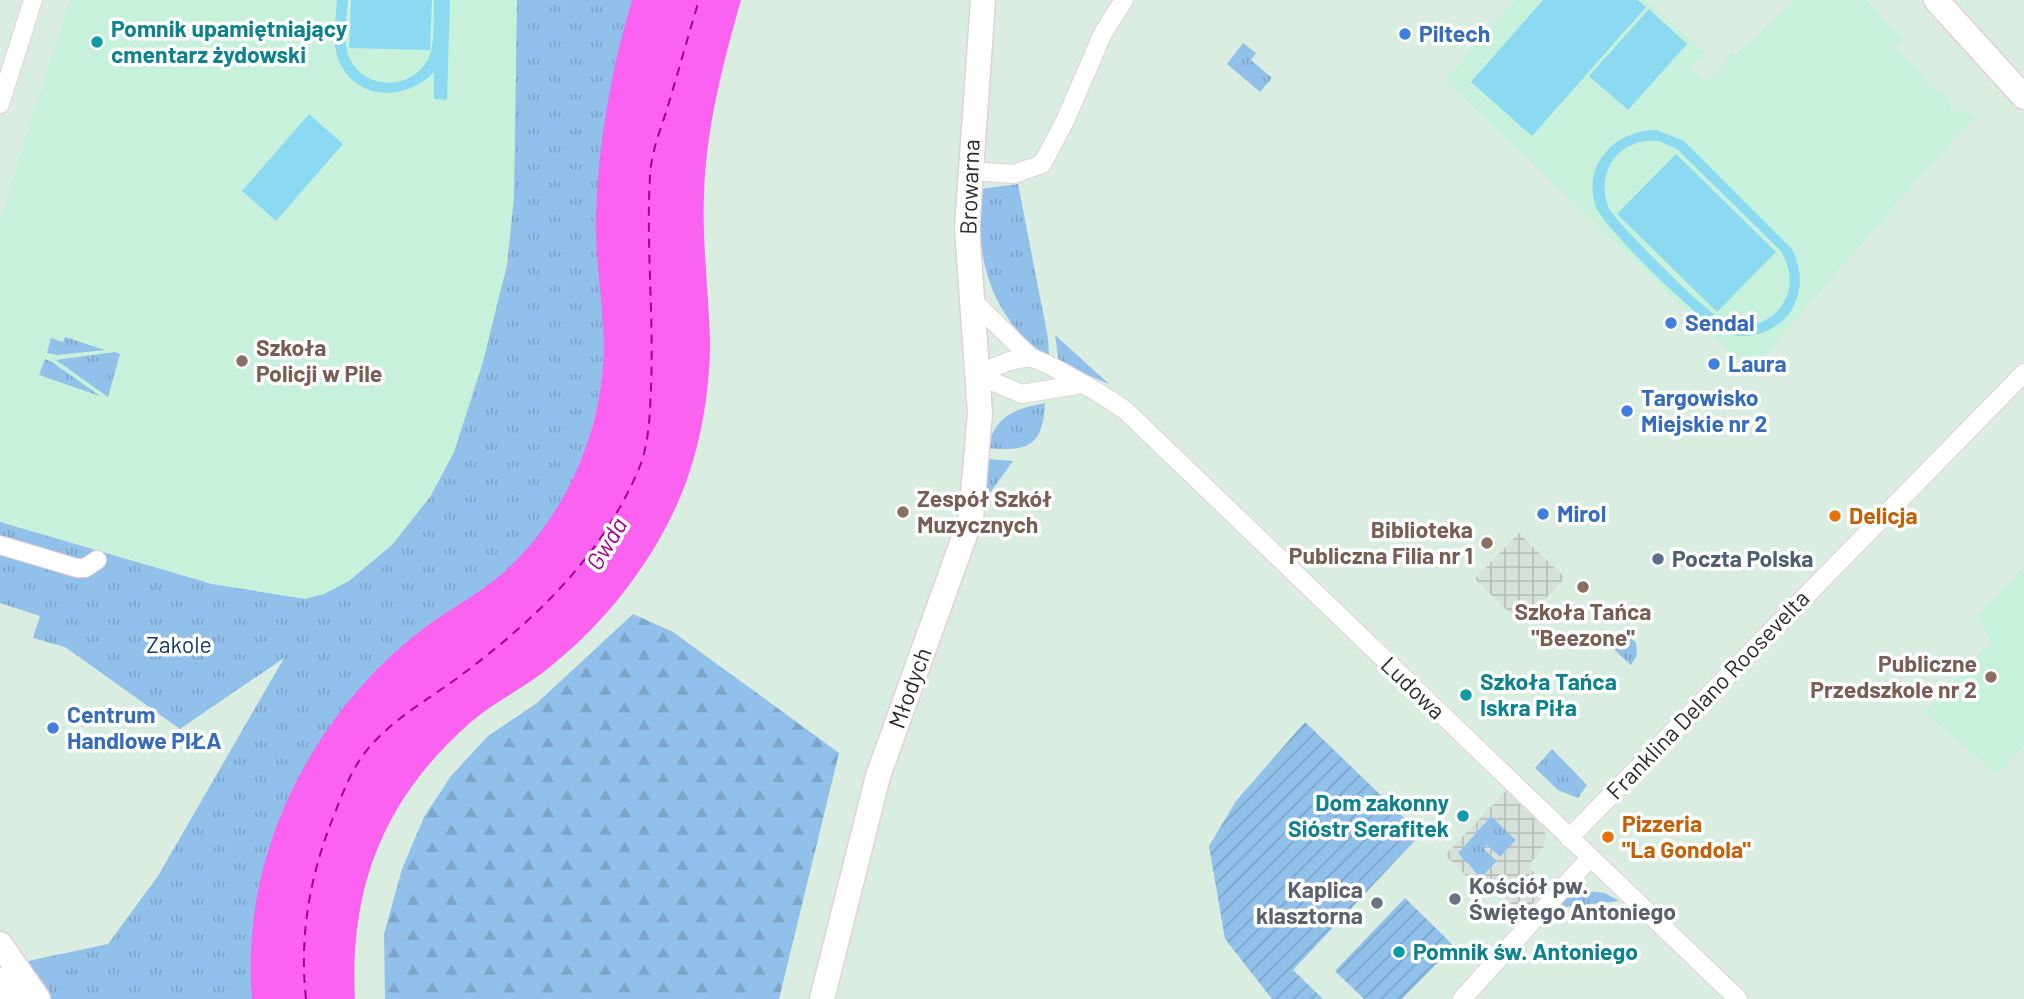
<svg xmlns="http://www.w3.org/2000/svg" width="2024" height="999" viewBox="0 0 2024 999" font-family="Barlow,sans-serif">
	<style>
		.education { fill: #c8f1dc }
		.grass { fill: url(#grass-tufts) }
		.forest { fill: url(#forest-firs) }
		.garden { fill: url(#garden-furrows) }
		.pitch { fill: #8cdaf2; fill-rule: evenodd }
		.plaza { fill: url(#plaza-grid); fill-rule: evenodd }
		.water { fill: #fa62ef }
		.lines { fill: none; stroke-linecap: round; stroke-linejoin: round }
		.ferry { stroke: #a7008d; stroke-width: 2; stroke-dasharray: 9 7; stroke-linecap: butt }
		.street-casing { stroke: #e4cfd7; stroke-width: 20 }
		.secondary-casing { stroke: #e4cfd7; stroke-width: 27 }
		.street { stroke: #fff; stroke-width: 18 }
		.secondary { stroke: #fff; stroke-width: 24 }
		.shop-dot { fill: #3f7fe0; stroke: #fff; stroke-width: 2.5 }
		.culture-dot { fill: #0f9aa8; stroke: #fff; stroke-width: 2.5 }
		.education-dot { fill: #8d6e63; stroke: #fff; stroke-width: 2.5 }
		.food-dot { fill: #e8710a; stroke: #fff; stroke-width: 2.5 }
		.service-dot { fill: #5c6f8a; stroke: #fff; stroke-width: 2.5 }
		.worship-dot { fill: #6b7280; stroke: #fff; stroke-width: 2.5 }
		.labels { text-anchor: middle; stroke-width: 7; stroke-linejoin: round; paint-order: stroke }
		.culture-label { font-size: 23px; font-weight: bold; fill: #0d838f; stroke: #fff; text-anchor: start }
		.shop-label { font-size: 23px; font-weight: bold; fill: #366cbe; stroke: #fff; text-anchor: start }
		.street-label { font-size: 23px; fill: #2a2a2a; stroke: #fff }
		.education-label { font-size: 23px; font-weight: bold; fill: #785e54; stroke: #fff; text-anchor: start }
		.food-label { font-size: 23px; font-weight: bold; fill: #c56008; stroke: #fff; text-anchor: start }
		.service-label { font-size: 23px; font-weight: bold; fill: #4e5e75; stroke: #fff; text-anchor: start }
		.park-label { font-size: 23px; fill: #13376e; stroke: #fff }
		.worship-label { font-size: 23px; font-weight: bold; fill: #5b616d; stroke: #fff; text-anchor: start }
		.water-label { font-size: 24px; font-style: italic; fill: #a7008d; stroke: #fff }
	</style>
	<defs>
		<pattern id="grass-tufts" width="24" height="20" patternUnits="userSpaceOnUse" patternTransform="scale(1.75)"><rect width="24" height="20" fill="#91c0ea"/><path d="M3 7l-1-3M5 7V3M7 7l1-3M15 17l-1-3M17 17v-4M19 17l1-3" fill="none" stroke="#7da5c9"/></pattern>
		<pattern id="forest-firs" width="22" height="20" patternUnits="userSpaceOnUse" patternTransform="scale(1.75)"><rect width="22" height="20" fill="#91c0ea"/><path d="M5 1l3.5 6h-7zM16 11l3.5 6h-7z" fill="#7da5c9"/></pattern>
		<pattern id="garden-furrows" width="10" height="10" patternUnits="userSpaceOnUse" patternTransform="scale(1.75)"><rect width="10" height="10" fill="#91c0ea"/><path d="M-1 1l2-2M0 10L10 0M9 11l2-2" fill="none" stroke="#7da5c9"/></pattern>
		<pattern id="plaza-grid" width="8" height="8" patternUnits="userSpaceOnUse" patternTransform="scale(1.75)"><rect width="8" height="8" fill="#d6e1da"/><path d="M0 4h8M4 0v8" fill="none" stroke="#b8c1bb"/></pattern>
	</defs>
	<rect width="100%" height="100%" fill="#daede1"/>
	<g class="education">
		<path d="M70 0H517L520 125 513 211 502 290 465 432 427 500 399 538 370 568 315 603 211 583 0 522V219Z"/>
		<path d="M1515 0H1645L1706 53 1690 67 1705 83 1728 62 1725 58 1731 52 1735 55 1795 0H1866L1903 39 1895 47 1938 93 1941 91 1951 101V111L1968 112 1975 118 1938 156 1750 372 1445 80Z"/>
		<path d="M2024 566V746L1997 775 1924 712 1991 642 1977 617Z"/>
	</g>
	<g class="grass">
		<path d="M517 0H636L603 385 580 473 254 999H50L28 961 108 944 158 876 284 658 180 729 65 647 33 638 40 616 0 603V522L212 584 305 599 324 594 349 581 392 545 430 497 454 452 483 362 507 265 514 197Z"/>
		<path d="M1243 43 1256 53 1251 60 1272 78 1260 92 1227 64Z"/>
		<path d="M1018 184 1048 338 1049 357C990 320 974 255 981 189Z"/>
		<path d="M1055 335 1109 384 1059 363Z"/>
		<path d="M65 337 105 350 57 355 47 353 51 338 63 342Z"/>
		<path d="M115 352 120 354 108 397 56 360Z"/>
		<path d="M45 359 52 362 100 396 39 375Z"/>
		<path d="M1045 403C1043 446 1028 452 988 448 995 415 1015 409 1045 403Z"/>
		<path d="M988 459 1013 461 985 500Z"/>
		<path d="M1615 635H1627L1636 643 1637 655 1631 665 1606 642Z"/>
		<path d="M1552 749 1587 785 1578 798 1558 790 1535 768Z"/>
		<path d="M1491 816 1516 840 1500 857 1487 845 1484 849 1497 861 1481 878 1458 853Z"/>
		<path d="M1585 891 1605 893 1619 901 1556 908 1569 897Z"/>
	</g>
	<path class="forest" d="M633 614 673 632 839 753 779 999H385L384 934 402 869 424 817 451 776 488 736 537 703Z"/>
	<g class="garden">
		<path d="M1305 722 1421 834 1293 970 1323 999H1272L1225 939 1209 846 1236 801Z"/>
		<path d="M1405 898 1454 946 1402 999H1364L1335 971Z"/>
	</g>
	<g class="pitch">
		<path d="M337 0H348C347 18 342 42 350 59 365 91 413 90 428 59 436 42 433 19 434 0H450L447 100 434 99V72C405 103 351 101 337 55 332 38 336 17 337 0Z"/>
		<path d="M351 0H432L430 50 349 48Z"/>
		<path d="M1543 0H1638L1646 7 1532 136 1471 82Z"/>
		<path d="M1649 9 1687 44 1628 110 1589 76Z"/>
		<path d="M309 114 343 144 276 221 242 191Z"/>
		<path d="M1657 130 1684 141 1792 249C1803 271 1803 295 1788 315 1773 333 1747 341 1725 333 1705 327 1604 228 1596 207 1581 165 1616 129 1657 130ZM1659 141 1677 149 1781 251C1790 267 1794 285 1784 302 1772 323 1745 332 1724 321 1705 312 1622 228 1609 209 1594 172 1619 137 1659 141Z"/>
		<path d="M1676 154 1776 252 1717 312 1617 214Z"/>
	</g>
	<g class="plaza">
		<path d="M1519 533 1565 578 1521 624 1475 579Z"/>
		<path d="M1506 791 1543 827 1546 836 1544 846 1529 865 1541 884 1542 893 1523 915 1498 891 1490 899 1445 855ZM1491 816 1516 840 1500 857 1487 845 1484 848 1497 861 1481 878 1458 853Z"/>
	</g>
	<path class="water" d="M632 0H741C723 64 706 128 704 195 702 244 709 293 710 342 710 398 698 463 673 513 643 576 596 632 541 674 518 691 492 704 471 722 385 797 349 886 355 999H252C240 860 307 723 414 636 442 613 475 597 502 574 533 547 558 511 575 474 596 429 607 374 603 325 601 289 595 253 596 217 598 143 611 71 632 0Z"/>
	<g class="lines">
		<path class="ferry" d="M306 999C299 935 310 875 334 815 345 788 354 762 375 741 397 717 430 698 456 679 533 622 599 560 638 471 649 446 650 414 651 387 654 316 646 246 650 176 651 153 660 131 667 109 678 73 688 36 699 0"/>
		<defs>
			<g id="street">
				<path d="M0 104 33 0"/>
				<path d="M969 171 1014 174 1042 164 1065 121 1103 33 1124 0"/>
				<path d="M971 299 1031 358"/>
				<path d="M977 375C993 368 1013 357 1030 358 1044 359 1113 401 1126 411L1738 999"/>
				<path d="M977 375 1022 394 1082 384"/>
				<path d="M0 545 77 568H85L97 560"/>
				<path d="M1569 838 2024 373"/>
				<path d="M1462 999 1590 858"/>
			</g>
			<g id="secondary">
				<path d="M1936 0 2024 97"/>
				<path d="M0 944 38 999"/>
				<path d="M0 980 14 999"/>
				<path d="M822 999 878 776 971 518 980 413 967 228 983 0"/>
			</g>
		</defs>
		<use href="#street" class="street-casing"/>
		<use href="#secondary" class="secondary-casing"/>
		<use href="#street" class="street"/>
		<use href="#secondary" class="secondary"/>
	</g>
	<g class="shop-dot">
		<circle cx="1405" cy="34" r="7"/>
		<circle cx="1671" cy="323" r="7"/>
		<circle cx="1714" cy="364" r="7"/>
		<circle cx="1627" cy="411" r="7"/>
		<circle cx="1543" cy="514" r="7"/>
		<circle cx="53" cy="728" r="7"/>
	</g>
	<g class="culture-dot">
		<circle cx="97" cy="42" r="7"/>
		<circle cx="1466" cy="695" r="7"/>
		<circle cx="1463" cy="816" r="7"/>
		<circle cx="1399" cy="952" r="7"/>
	</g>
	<g class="education-dot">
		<circle cx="242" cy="361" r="7"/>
		<circle cx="903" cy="512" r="7"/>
		<circle cx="1487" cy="543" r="7"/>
		<circle cx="1583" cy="587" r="7"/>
		<circle cx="1991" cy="677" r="7"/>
	</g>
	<g class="food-dot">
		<circle cx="1835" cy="516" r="7"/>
		<circle cx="1608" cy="837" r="7"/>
	</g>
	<circle class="service-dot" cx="1658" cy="559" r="7"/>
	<g class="worship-dot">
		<circle cx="1455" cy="899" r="7"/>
		<circle cx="1377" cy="903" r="7"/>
	</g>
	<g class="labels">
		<g class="culture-label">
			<text x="111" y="37">Pomnik upamiętniający<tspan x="111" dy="26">cmentarz żydowski</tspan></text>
			<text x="1480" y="690">Szkoła Tańca<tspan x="1480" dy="26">Iskra Piła</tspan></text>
			<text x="1449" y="811" text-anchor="end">Dom zakonny<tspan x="1449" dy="26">Sióstr Serafitek</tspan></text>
			<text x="1413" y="960">Pomnik św. Antoniego</text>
		</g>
		<g class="shop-label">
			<text x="1419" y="42">Piltech</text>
			<text x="1685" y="331">Sendal</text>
			<text x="1728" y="372">Laura</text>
			<text x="1641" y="406">Targowisko<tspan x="1641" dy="26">Miejskie nr 2</tspan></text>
			<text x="1557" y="522">Mirol</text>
			<text x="67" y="723">Centrum<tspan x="67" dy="26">Handlowe PIŁA</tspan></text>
		</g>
		<g class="street-label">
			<text transform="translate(970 187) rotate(-88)" y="8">Browarna</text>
			<text transform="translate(910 688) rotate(-70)" y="8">Młodych</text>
			<text transform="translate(1413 688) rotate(44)" y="8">Ludowa</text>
			<text transform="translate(1708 695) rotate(-46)" y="8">Franklina Delano Roosevelta</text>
		</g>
		<g class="education-label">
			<text x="256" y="356">Szkoła<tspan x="256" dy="26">Policji w Pile</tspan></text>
			<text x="917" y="507">Zespół Szkół<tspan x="917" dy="26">Muzycznych</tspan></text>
			<text x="1473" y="538" text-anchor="end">Biblioteka<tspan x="1473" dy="26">Publiczna Filia nr 1</tspan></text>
			<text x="1583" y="620" text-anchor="middle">Szkoła Tańca<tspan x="1583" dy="26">"Beezone"</tspan></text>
			<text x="1977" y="672" text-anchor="end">Publiczne<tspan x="1977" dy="26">Przedszkole nr 2</tspan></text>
		</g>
		<g class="food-label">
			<text x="1849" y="524">Delicja</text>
			<text x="1622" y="832">Pizzeria<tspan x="1622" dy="26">"La Gondola"</tspan></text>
		</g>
		<g class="service-label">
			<text x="1672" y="567">Poczta Polska</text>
		</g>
		<g class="park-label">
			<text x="179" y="653">Zakole</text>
		</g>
		<g class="worship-label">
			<text x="1469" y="894">Kościół pw.<tspan x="1469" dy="26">Świętego Antoniego</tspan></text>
			<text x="1363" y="898" text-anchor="end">Kaplica<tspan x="1363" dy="26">klasztorna</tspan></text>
		</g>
		<g class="water-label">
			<text transform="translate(607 544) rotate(-59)" y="8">Gwda</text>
		</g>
	</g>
</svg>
